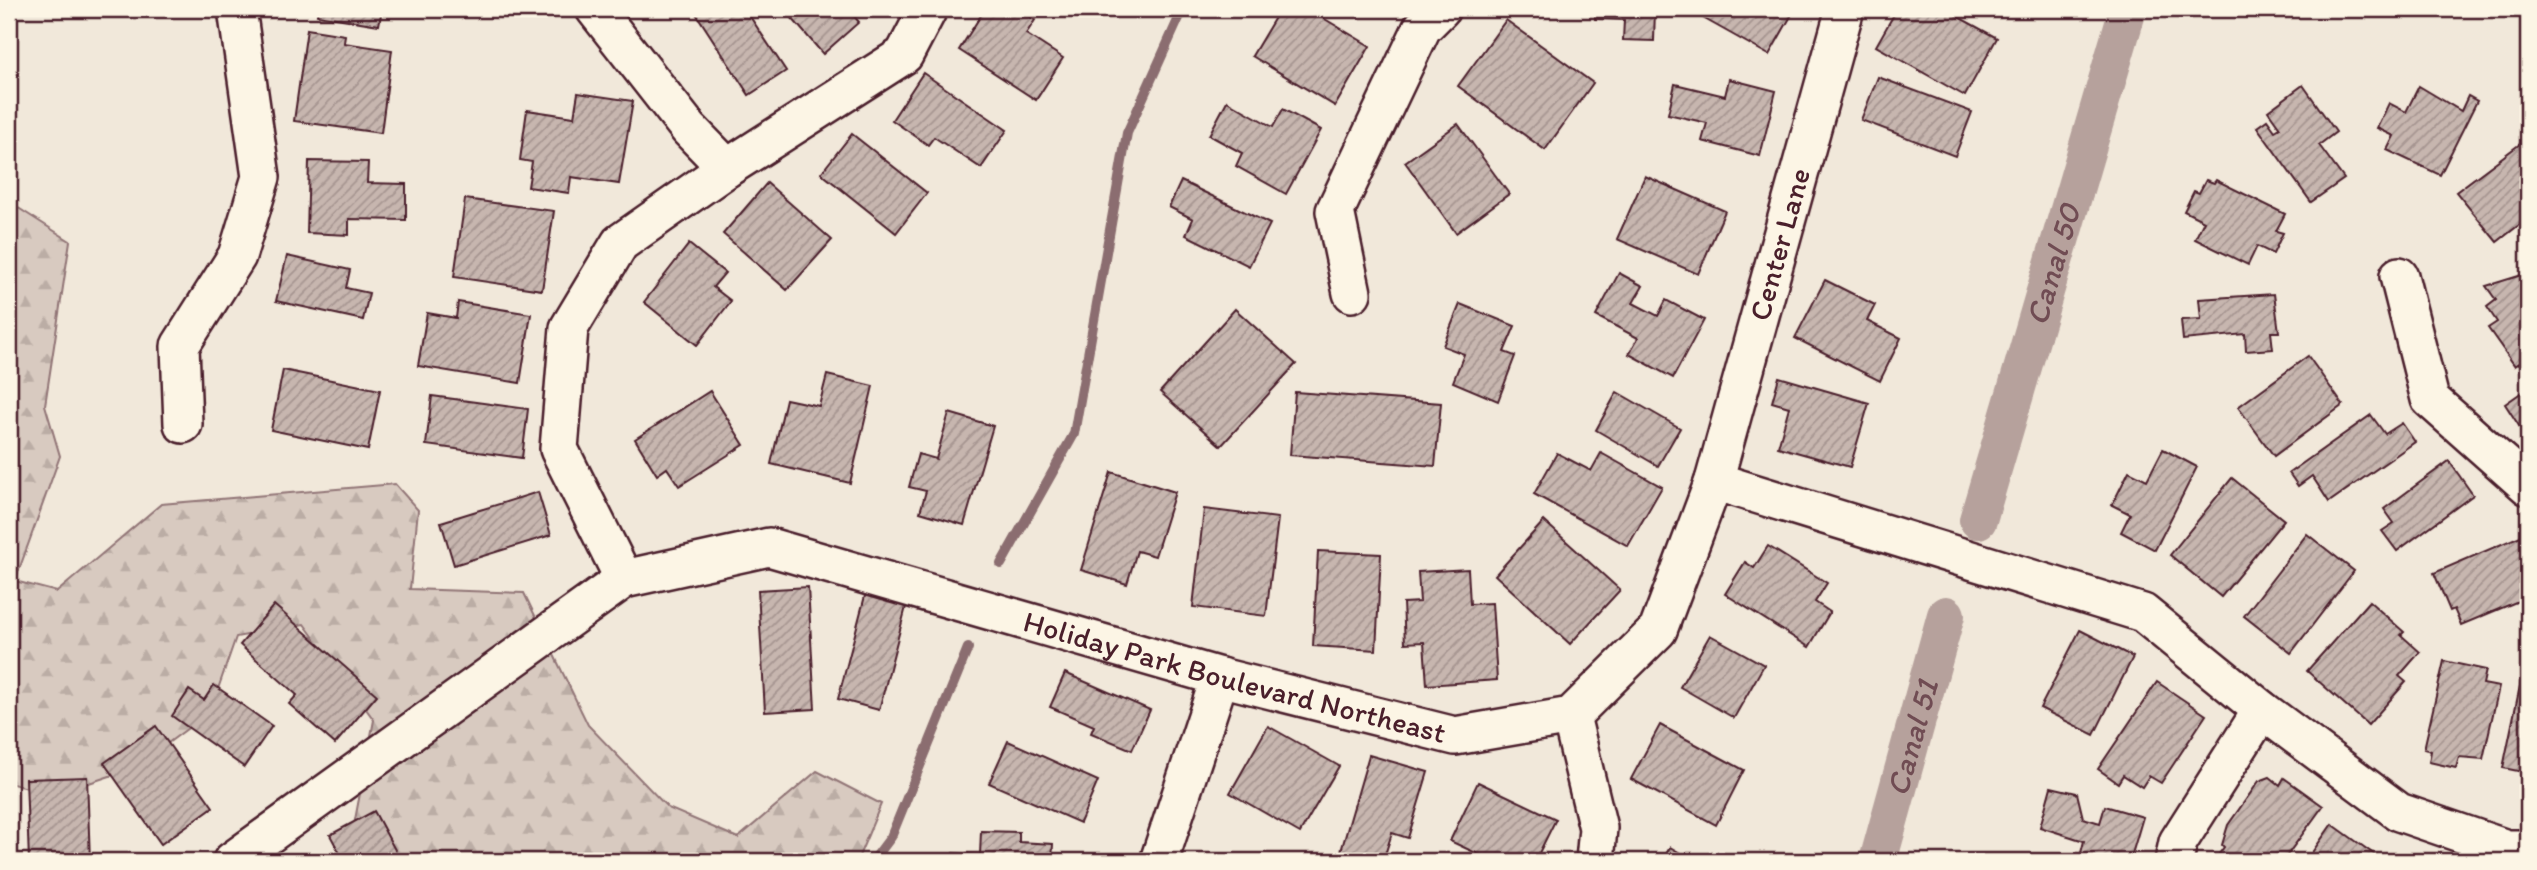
<svg xmlns="http://www.w3.org/2000/svg" width="2537" height="870" viewBox="0 0 2537 870" font-family="Itim,sans-serif">
	<style>
		.forest { fill: url(#forest-firs); stroke: #917476; stroke-width: 2 }
		.lines { fill: none; stroke-linecap: round; stroke-linejoin: round }
		.stream { stroke: #8b6d6f; stroke-width: 10 }
		.canal { stroke: #b6a19c; stroke-width: 38 }
		.building { fill: url(#building-hatch); stroke: #4a1f2b; stroke-width: 2 }
		.minor-casing { stroke: #4a1f2b; stroke-width: 42 }
		.minor { stroke: #fcf5e5; stroke-width: 37 }
		.labels { text-anchor: middle; stroke-width: 5; stroke-linejoin: round; paint-order: stroke }
		.street-label { font-size: 30px; fill: #4a1f2b; stroke: #fcf5e5 }
		.water-label { font-size: 32px; font-style: italic; fill: #704c53; stroke: #fcf5e5 }
	</style>
	<defs>
		<pattern id="forest-firs" width="22" height="20" patternUnits="userSpaceOnUse" patternTransform="scale(1.75)"><rect width="22" height="20" fill="#d8cac0"/><path d="M5 1l3.5 6h-7zM16 11l3.5 6h-7z" fill="#bbada5"/></pattern>
		<pattern id="building-hatch" width="6" height="6" patternUnits="userSpaceOnUse" patternTransform="scale(1.75)"><rect width="6" height="6" fill="#c7b6af"/><path d="M-1 1l2-2M0 6l6-6M5 7l2-2" fill="none" stroke="#a4938f"/></pattern>
	</defs>
	<rect width="100%" height="100%" fill="#f1e8da"/>
	<filter id="ink" filterUnits="userSpaceOnUse"><feTurbulence type="fractalNoise" baseFrequency=".0143" numOctaves="2"/><feDisplacementMap in="SourceGraphic" scale="14" xChannelSelector="R" yChannelSelector="G"/><feConvolveMatrix kernelMatrix="1 2 1 2 8 2 1 2 1" color-interpolation-filters="sRGB"/></filter>
	<g filter="url(#ink)">
		<path class="forest" d="M9 202 70 241 45 405 60 456 15 581 57 592 161 504 395 484 418 510 410 589 524 593 588 725 668 808 738 838 817 771 881 804 857 861H383L354 825 374 720 304 624 236 637 210 712 134 768 53 795 9 783Z"/>
		<g class="lines">
			<g class="stream">
				<path d="M1001 564 1074 434 1127 133 1183 9"/>
				<path d="M873 861 891 837 968 648"/>
			</g>
			<g class="canal">
				<path id="s1" d="M1978 520 2128 9"/>
				<path id="s2" d="M1878 861 1946 615"/>
			</g>
		</g>
		<g class="building">
			<path d="M318 9H382L379 25 317 15Z"/>
			<path d="M693 9H745L786 71 749 95Z"/>
			<path d="M784 9H848L859 22 823 54Z"/>
			<path d="M985 9H1018L1035 20 1026 34 1063 58 1036 100 959 50Z"/>
			<path d="M1280 9H1308L1370 46 1335 106 1252 56Z"/>
			<path d="M1595 9H1655L1654 41 1623 40 1624 20 1595 19Z"/>
			<path d="M1697 9H1795L1769 55 1694 13Z"/>
			<path d="M1897 9H1944L1997 38 1965 96 1876 46Z"/>
			<path d="M1506 20 1593 83 1545 150 1458 86Z"/>
			<path d="M307 29 345 35 344 43 392 50 381 133 294 121Z"/>
			<path d="M923 73 1007 130 981 168 934 137 928 145 892 120Z"/>
			<path d="M1878 77 1972 112 1955 156 1861 120Z"/>
			<path d="M1729 79 1776 91 1760 156 1702 141 1707 123 1668 114 1675 84 1725 96Z"/>
			<path d="M2303 85 2336 132 2319 145 2344 179 2311 202 2257 127 2267 120 2275 131 2280 128 2268 111Z"/>
			<path d="M2419 86 2461 111 2468 96 2477 101 2440 175 2387 150 2394 136 2377 128 2389 103 2406 112Z"/>
			<path d="M578 93 633 101 619 184 571 177 569 193 528 187 532 162 520 160 527 110 574 117Z"/>
			<path d="M1227 101 1273 127 1283 109 1321 130 1286 194 1236 166 1242 153 1209 135Z"/>
			<path d="M1458 124 1509 194 1456 233 1405 162Z"/>
			<path d="M852 134 927 193 896 233 821 173Z"/>
			<path d="M2528 138V218L2497 242 2456 192Z"/>
			<path d="M309 161 368 162 367 183 406 184V220L349 219V235L307 233Z"/>
			<path d="M1645 176 1725 211 1698 274 1617 239Z"/>
			<path d="M2206 180 2214 183 2216 180 2285 214 2276 231 2283 233 2273 254 2257 246 2248 265 2195 239 2204 221 2184 211 2194 191 2199 193Z"/>
			<path d="M1181 181 1270 224 1249 266 1186 235 1193 219 1169 207Z"/>
			<path d="M767 183 832 240 787 290 723 234Z"/>
			<path d="M465 199 554 211 542 290 454 277Z"/>
			<path d="M689 244 725 273 713 287 731 301 697 345 644 302Z"/>
			<path d="M287 256 350 270 346 288 369 293 363 320 276 301Z"/>
			<path d="M1619 273 1643 286 1633 303 1658 316 1666 300 1704 320 1673 378 1629 354 1638 338 1596 316Z"/>
			<path d="M2528 273V357L2515 366 2488 328 2497 322 2487 307 2496 300 2486 286Z"/>
			<path d="M1825 280 1875 305 1867 321 1901 338 1880 381 1795 338Z"/>
			<path d="M2274 294 2279 332H2271L2273 349 2246 351 2245 334 2183 340 2181 320 2201 319 2199 299Z"/>
			<path d="M458 302 531 314 520 383 418 366 427 313 456 318Z"/>
			<path d="M1460 304 1515 326 1504 352 1515 356 1498 401 1453 382 1464 354 1443 346Z"/>
			<path d="M1235 309 1296 364 1221 446 1160 392Z"/>
			<path d="M2308 356 2343 405 2274 456 2238 407Z"/>
			<path d="M283 370 380 390 368 450 271 430Z"/>
			<path d="M827 375 873 386 850 483 771 464 786 399 819 406Z"/>
			<path d="M1779 377 1869 403 1850 467 1778 447 1789 407 1772 402Z"/>
			<path d="M2528 388V428L2523 432 2505 404Z"/>
			<path d="M710 391 744 445 679 486 667 468 657 475 635 439Z"/>
			<path d="M1295 392 1441 403 1435 466 1290 455Z"/>
			<path d="M1617 392 1680 428 1658 466 1596 430Z"/>
			<path d="M432 396 528 409 522 458 426 445Z"/>
			<path d="M949 413 993 426 964 525 920 512 926 491 909 487 918 454 936 459Z"/>
			<path d="M2371 415 2385 434 2402 423 2415 442 2329 502 2312 476 2298 486 2289 473Z"/>
			<path d="M2163 449 2197 467 2155 550 2121 532 2130 514 2112 505 2129 471 2147 480Z"/>
			<path d="M1557 453 1591 471 1601 453 1662 487 1628 546 1534 494Z"/>
			<path d="M2449 461 2473 495 2397 551 2382 531 2394 523 2384 509Z"/>
			<path d="M1111 472 1175 492 1155 556 1137 551 1127 584 1081 570Z"/>
			<path d="M2232 478 2284 520 2221 597 2170 555Z"/>
			<path d="M538 492 551 535 454 565 441 522Z"/>
			<path d="M1204 509 1278 518 1266 616 1193 607Z"/>
			<path d="M1544 521 1620 590 1570 644 1495 575Z"/>
			<path d="M2307 534 2354 571 2291 653 2244 616Z"/>
			<path d="M2525 534 2528 541V597L2461 625 2454 609 2450 611 2434 573Z"/>
			<path d="M1768 546 1827 583 1815 602 1830 612 1809 647 1725 594 1745 562 1754 568Z"/>
			<path d="M1318 551 1381 554 1376 650 1313 646Z"/>
			<path d="M1468 569 1470 604 1492 603 1497 680 1427 685 1424 642 1405 643 1403 603 1420 602 1418 572Z"/>
			<path d="M808 587 815 709 765 712 758 590Z"/>
			<path d="M866 592 907 603 879 710 838 699Z"/>
			<path d="M2369 601 2404 632 2401 635 2420 652 2399 676 2406 682 2368 725 2307 671Z"/>
			<path d="M274 605 377 695 335 744 289 704 297 695 240 645Z"/>
			<path d="M2080 630 2133 657 2094 735 2040 708Z"/>
			<path d="M1710 635 1764 665 1734 718 1680 687Z"/>
			<path d="M2444 661 2486 670 2483 684 2499 687 2483 759 2459 757 2456 768 2429 762 2431 751 2424 749Z"/>
			<path d="M1065 673 1150 710 1132 750 1091 733 1094 726 1050 707Z"/>
			<path d="M2522 676 2528 677V773L2503 768Z"/>
			<path d="M2157 682 2206 715 2161 783 2149 776 2142 787 2123 775 2118 783 2098 769Z"/>
			<path d="M214 685 272 726 244 767 172 716 189 690 204 700Z"/>
			<path d="M1660 725 1744 770 1716 825 1631 779Z"/>
			<path d="M156 726 213 807 161 844 104 763Z"/>
			<path d="M1268 726 1339 766 1300 833 1230 793Z"/>
			<path d="M1008 741 1098 781 1080 823 989 783Z"/>
			<path d="M1369 755 1428 772 1408 838 1392 833 1383 861H1351L1339 858Z"/>
			<path d="M87 777 90 861H29L26 779Z"/>
			<path d="M2270 777 2280 785 2284 778 2323 806 2283 861H2214L2224 847 2222 845 2228 825 2259 781Z"/>
			<path d="M1478 782 1556 819 1535 861H1493L1450 841Z"/>
			<path d="M2051 787 2077 793 2083 818 2100 823 2105 806 2143 817 2130 861H2079L2084 841 2040 827Z"/>
			<path d="M374 811 401 861H344L330 835Z"/>
			<path d="M2332 824 2382 860V861H2306Z"/>
			<path d="M981 831 1019 832V842L1053 844 1052 861H952L953 853 980 855Z"/>
			<path d="M1670 847 1694 861H1662Z"/>
		</g>
		<g class="lines">
			<defs>
				<g id="minor">
					<path d="M595 9 689 129 727 168"/>
					<path d="M2399 276 2430 399 2528 486"/>
					<path d="M1352 293 1335 211 1422 28 1441 9"/>
					<path d="M183 424 180 346 237 256 261 177 237 9"/>
					<path d="M1714 481 2143 613 2262 710 2399 812 2507 849H2528"/>
					<path d="M624 579 559 449 569 328 620 243 727 168 904 55 928 9"/>
					<path d="M1571 716 1598 828 1595 861"/>
					<path id="s3" d="M232 861 624 579 769 547 1220 677 1455 736 1571 716 1658 630 1714 481 1845 9"/>
					<path d="M1159 861 1220 677"/>
					<path d="M2174 861 2178 842 2262 710"/>
				</g>
			</defs>
			<use href="#minor" class="minor-casing"/>
			<use href="#minor" class="minor"/>
		</g>
	</g>
	<g class="labels">
		<g class="street-label">
			<text dy="10" stroke="none"><textPath href="#s3" startOffset="1988">Center Lane</textPath></text>
			<text dy="10" stroke="none"><textPath href="#s3" startOffset="1115">Holiday Park Boulevard Northeast</textPath></text>
		</g>
		<g class="water-label">
			<text dy="11" stroke="none"><textPath href="#s1" startOffset="266">Canal 50</textPath></text>
			<text dy="11" stroke="none"><textPath href="#s2" startOffset="128">Canal 51</textPath></text>
		</g>
	</g>
	<rect width="2537" height="870" fill="none" stroke="#fcf5e5" stroke-width="35"/>
	<rect x="18" y="18" width="2502" height="835" fill="none" stroke="#4a1f2b" stroke-width="2.5" filter="url(#ink)"/>
</svg>
